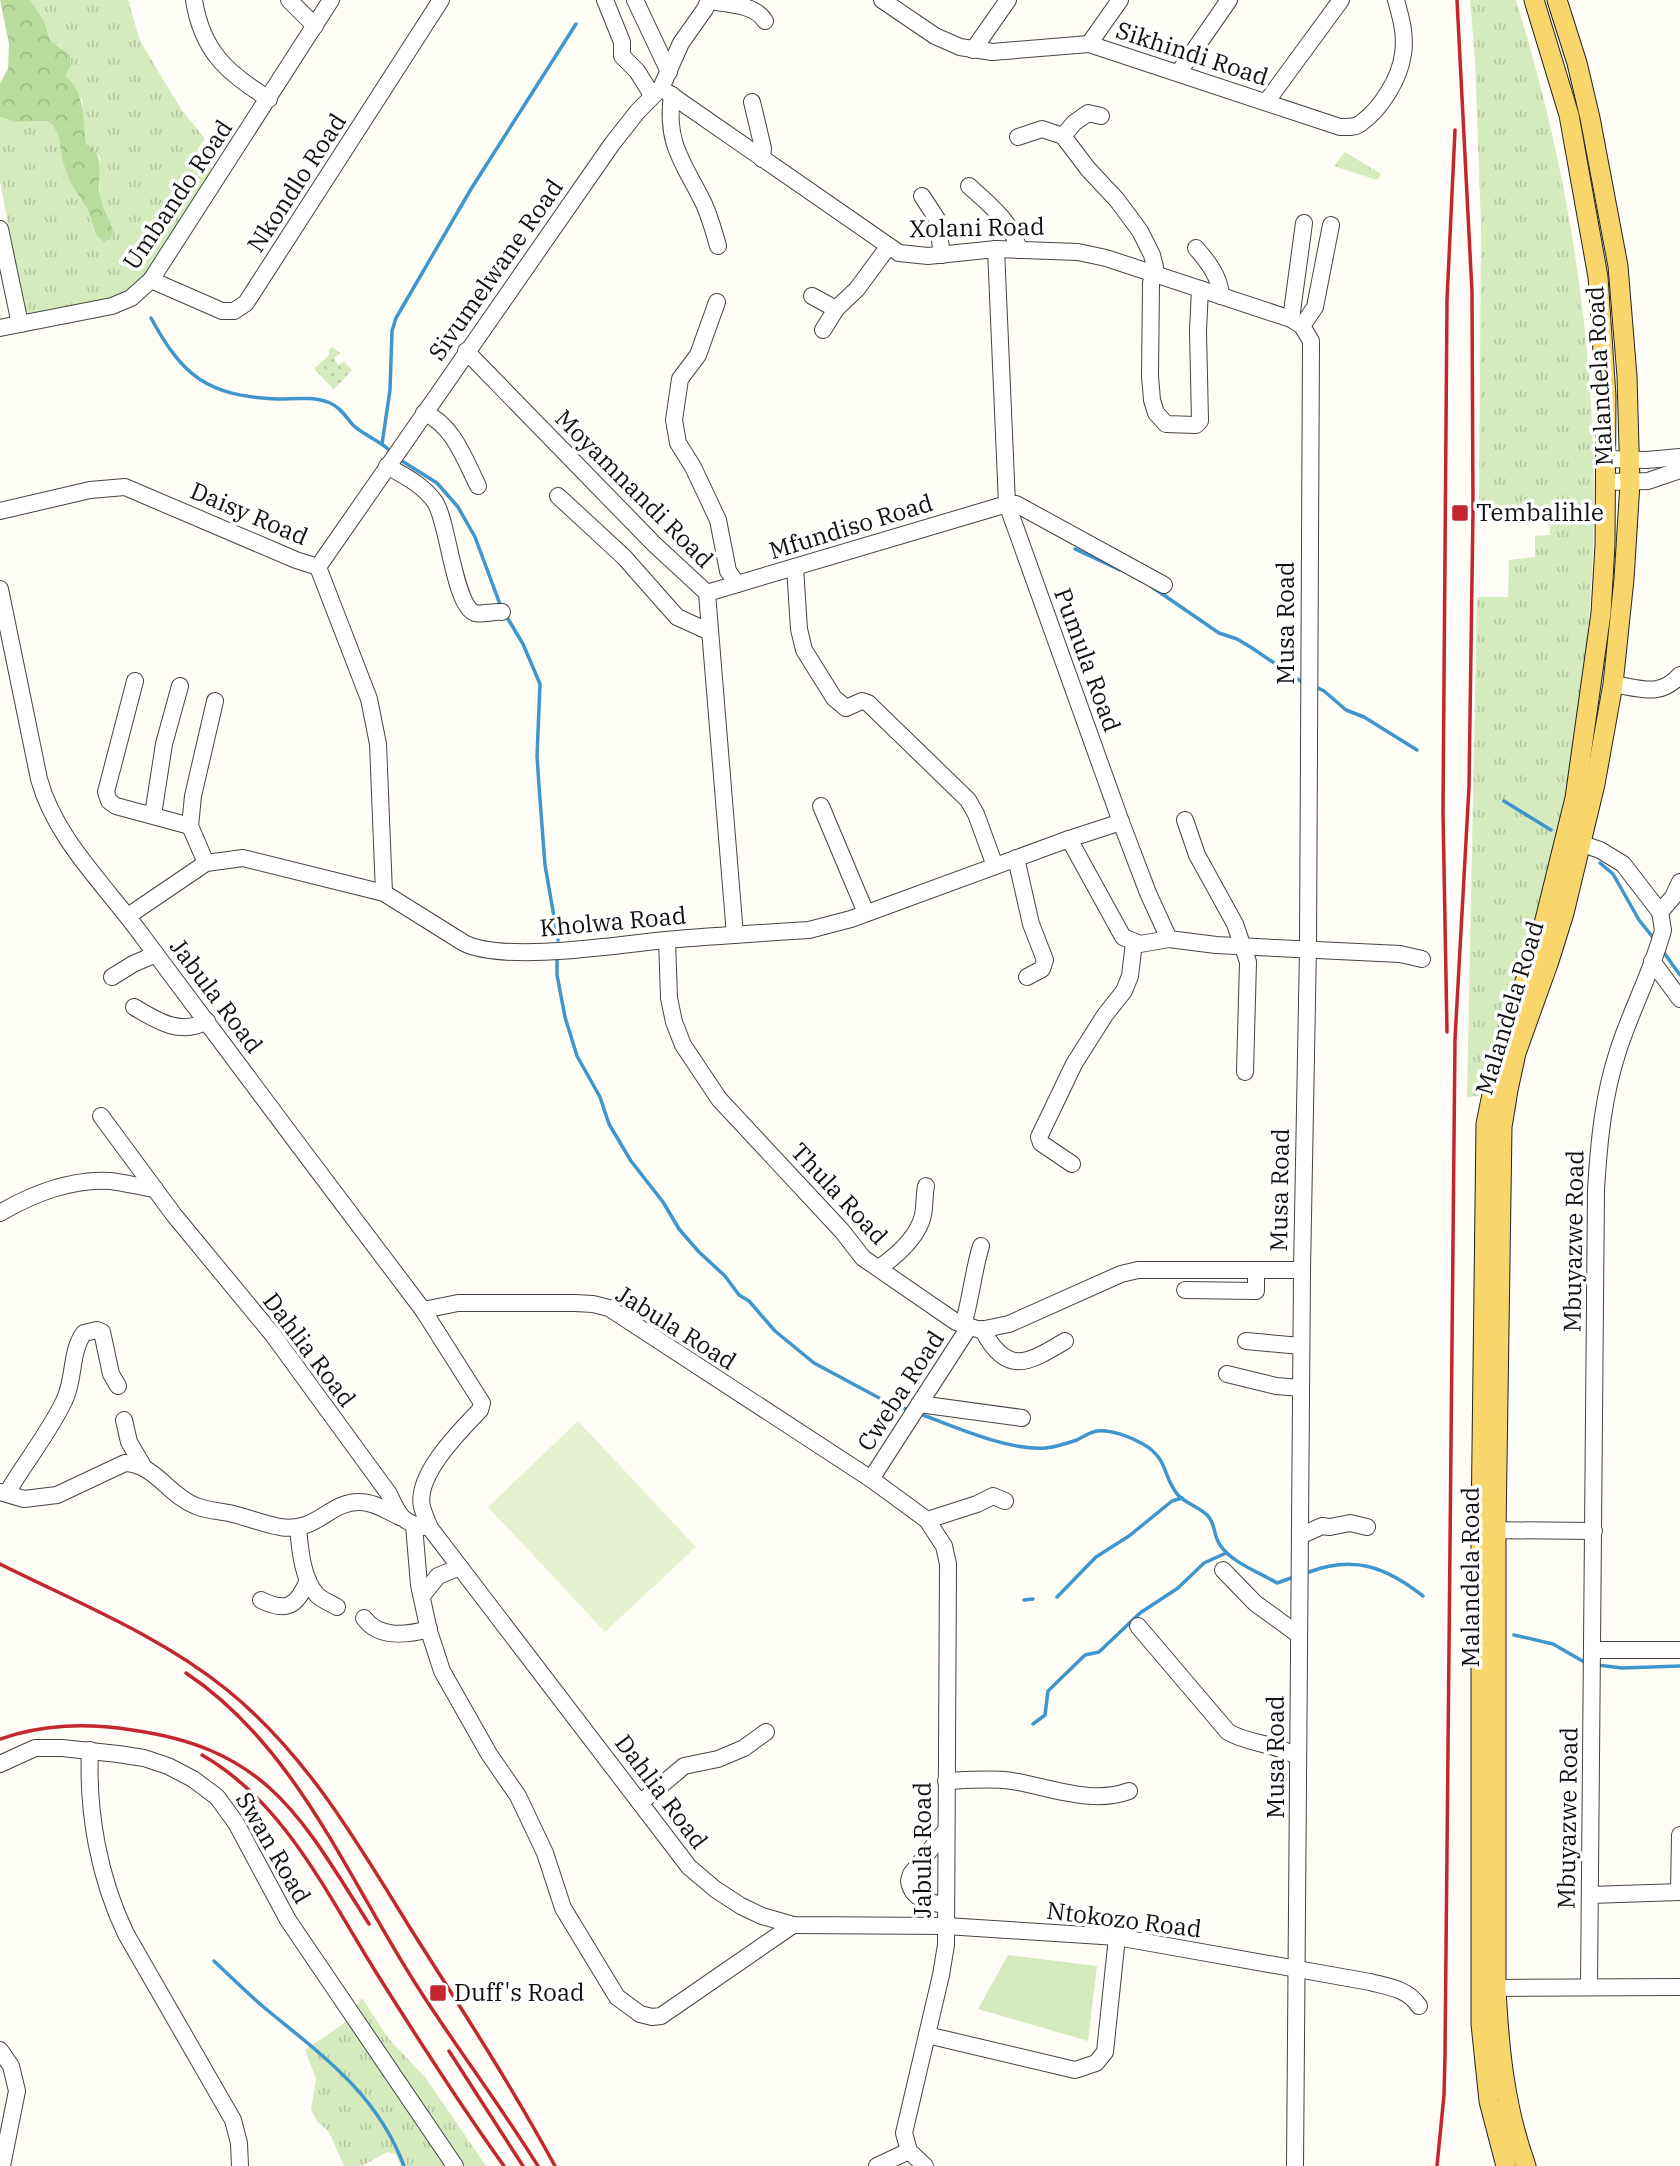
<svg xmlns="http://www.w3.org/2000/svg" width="1680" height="2166" viewBox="0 0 1680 2166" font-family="'IBM Plex Serif',serif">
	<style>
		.grass { fill: url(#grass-tufts) }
		.forest { fill: url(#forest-crowns) }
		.park { fill: #d5ebbd }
		.garden { fill: url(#garden-dots) }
		.pitch { fill: #e6f2cf }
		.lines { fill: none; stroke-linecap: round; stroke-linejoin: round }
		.stream { stroke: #3f96cf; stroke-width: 3.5 }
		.minor-casing { stroke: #444; stroke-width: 18 }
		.major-casing { stroke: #222; stroke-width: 21 }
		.minor { stroke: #fff; stroke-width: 16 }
		.major { stroke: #f9d66b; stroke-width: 19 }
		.rail { stroke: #c4262e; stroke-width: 3.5 }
		.poi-dot { fill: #c4262e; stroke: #fff; stroke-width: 2.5 }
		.labels { text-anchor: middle; stroke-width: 7; stroke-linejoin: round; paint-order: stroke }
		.street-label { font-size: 24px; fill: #111; stroke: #fff }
		.poi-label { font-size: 24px; fill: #111; stroke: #fff; text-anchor: start }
	</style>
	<defs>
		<pattern id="grass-tufts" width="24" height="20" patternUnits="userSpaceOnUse" patternTransform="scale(1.75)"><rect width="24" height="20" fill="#d5ebbd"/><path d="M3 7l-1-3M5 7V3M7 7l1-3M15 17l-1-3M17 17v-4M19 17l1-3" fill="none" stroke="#b6c8a1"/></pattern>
		<pattern id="forest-crowns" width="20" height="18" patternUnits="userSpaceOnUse" patternTransform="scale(1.75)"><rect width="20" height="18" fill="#b9dc9c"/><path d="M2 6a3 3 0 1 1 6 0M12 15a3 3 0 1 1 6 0" fill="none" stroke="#9ebc85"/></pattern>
		<pattern id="garden-dots" width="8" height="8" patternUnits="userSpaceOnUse" patternTransform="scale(1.75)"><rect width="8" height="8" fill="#d5ebbd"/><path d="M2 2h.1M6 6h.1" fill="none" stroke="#b6c8a1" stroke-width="1.8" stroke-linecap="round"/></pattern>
	</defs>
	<rect width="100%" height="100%" fill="#fffdf5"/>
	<g class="grass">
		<path d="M30 0H128L140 41 181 109 205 139 197 150 214 171 148 274C119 306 74 308 33 316L25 312 0 182V117L15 122 46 121 53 125 59 138 62 160 70 182 88 210 96 235 109 219 100 197V157L86 144 82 100 65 76 62 48 50 40 44 21Z"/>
		<path d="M1470 0H1516C1603 282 1620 566 1552 854 1532 937 1502 1015 1478 1096L1467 1097 1477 597H1508L1509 560 1535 557V536L1550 535V511L1479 510 1481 225 1475 60Z"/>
		<path d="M1345 152 1381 174 1377 180 1334 166Z"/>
		<path d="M362 1998 388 2038 425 2077 486 2166H401L395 2154 387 2152 362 2166H344L329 2132 317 2121 311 2110 316 2079 305 2050 343 2024Z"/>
	</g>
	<path class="forest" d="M0 0H30L44 21 50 40 70 55V66L65 76C86 93 83 119 86 144 109 156 95 179 101 199 104 210 110 220 113 231L111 238 104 242 96 235 88 210 70 182 62 160 59 138 53 125 46 121 15 122 0 117V83L8 69 9 44Z"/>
	<path class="park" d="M1008 1955 1097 1966 1088 2041 978 2009Z"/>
	<path class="garden" d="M332 347 340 353 334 358 338 365 344 362 352 370 334 389 314 369 329 355V350Z"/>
	<path class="pitch" d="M578 1421 696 1547 605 1632 488 1507Z"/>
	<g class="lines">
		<g class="stream">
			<path d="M151 318C183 377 208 396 277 399 294 399 313 396 330 403 340 407 346 417 353 425 362 434 378 440 388 449"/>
			<path d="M382 444 390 390 392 331 396 318 471 189 576 24"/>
			<path d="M402 461 437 483 458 507 475 537 501 607"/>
			<path d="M1075 549 1120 570"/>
			<path d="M1152 587 1219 633 1237 639 1252 648 1302 682"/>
			<path d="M505 614 523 644 540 684 537 756 539 786 545 865 558 940"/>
			<path d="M1318 688 1324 691 1346 710 1364 717 1417 750"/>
			<path d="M1504 801 1551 830"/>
			<path d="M1600 863 1613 874 1639 920 1655 940"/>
			<path d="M1662 950 1680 975"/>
			<path d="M557 959V975L565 1017 577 1056 600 1097 609 1124 631 1161 663 1202 679 1229 699 1252 725 1276 739 1295 749 1301 775 1331 814 1363 883 1400 906 1409"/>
			<path d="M923 1415C957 1428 1010 1451 1046 1448 1056 1447 1068 1443 1077 1440 1083 1437 1090 1432 1097 1431 1110 1429 1131 1437 1143 1444 1169 1459 1162 1476 1178 1495 1186 1504 1200 1507 1208 1516 1216 1525 1213 1535 1220 1545 1232 1563 1259 1572 1277 1583L1291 1578"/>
			<path d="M1309 1572C1354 1555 1386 1567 1423 1596"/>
			<path d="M1057 1597 1096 1557 1129 1536 1172 1501 1182 1498"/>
			<path d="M1024 1600 1033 1599"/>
			<path d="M1514 1635 1553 1644 1586 1663"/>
			<path d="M1597 1665 1622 1668 1680 1666"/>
			<path d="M1033 1724 1045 1715 1048 1691 1085 1655 1099 1652 1140 1613 1178 1588 1204 1563 1226 1553"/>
			<path d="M214 1961C231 1977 248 1994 266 2009 323 2056 377 2094 404 2166"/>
		</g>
		<defs>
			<g id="minor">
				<path d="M194 0C202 51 227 73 269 99"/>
				<path d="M289 0 315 26"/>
				<path d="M605 0 622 42V56L637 71 652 95"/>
				<path d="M635 0 669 72"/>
				<path d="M882 0 935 36 960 47 992 52 1089 44 1340 127C1348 127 1355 128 1361 123 1381 109 1400 78 1403 54 1406 35 1401 18 1396 0"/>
				<path d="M709 1C727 4 755 4 765 21"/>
				<path d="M1089 44 1120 0"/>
				<path d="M973 50 1008 0"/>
				<path d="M1179 72 1229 0"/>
				<path d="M661 88 899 253 928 256 996 249 1078 252 1106 258 1291 319 1302 326 1311 341 1308 948 1302 1270 1295 2166"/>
				<path d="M672 95C665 144 684 163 704 204 710 217 714 232 718 246"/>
				<path d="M1267 101 1341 0"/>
				<path d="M752 102 763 148 762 159"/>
				<path d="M1063 136 1074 123 1088 113 1101 116"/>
				<path d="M1018 137 1042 129 1063 136 1088 169 1117 200 1140 231 1152 255 1155 267 1151 283 1150 376 1152 400 1156 413 1166 424 1196 425 1200 421 1198 331 1200 289"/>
				<path d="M969 186C989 204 1012 222 1019 250"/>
				<path d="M922 196 937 219 942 255"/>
				<path d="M0 229 20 324"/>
				<path d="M1196 248C1208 262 1220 277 1221 296"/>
				<path d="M996 249 1007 504 1121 822 1148 893 1169 939 1216 945 1400 954 1422 959"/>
				<path d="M151 280 222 311H234L246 303 441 0"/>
				<path d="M812 296 836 309"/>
				<path d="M717 302 698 355 680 379 674 420 678 443 693 467 718 520 728 571 737 584"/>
				<path d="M1291 319 1304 223"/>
				<path d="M1302 326 1315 307 1331 225"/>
				<path d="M0 328 112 306 131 298 151 280 331 0"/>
				<path d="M823 330 836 309 857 289 888 247"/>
				<path d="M466 351 654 544 707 593 735 935"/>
				<path d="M424 413C453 424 465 460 478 486"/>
				<path d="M1605 459 1647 460 1680 457"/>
				<path d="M387 466C405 476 423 485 435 502 448 521 454 606 475 613 481 615 494 611 502 612"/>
				<path d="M1605 482 1648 481 1680 470"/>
				<path d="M558 496 624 557 677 617 710 632"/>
				<path d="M0 511 90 490 125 487 296 560 318 567 369 699 378 744 384 893"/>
				<path d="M318 567 612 144 638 111 661 88 681 43 705 9 709 0"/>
				<path d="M795 567 799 629 804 650 834 698 846 708 862 701 868 703 968 800 976 814 995 866"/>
				<path d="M0 589 39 779C55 839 107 887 143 937 236 1062 329 1186 423 1310L458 1303H575L593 1304 609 1308 871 1479 927 1520 944 1546 948 1564 946 1945 941 1975 904 2133 909 2151 925 2166"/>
				<path d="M707 593 1007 504H1016L1164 585"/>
				<path d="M135 681 106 792 109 801 116 806 190 826"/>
				<path d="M1613 684C1640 688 1660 698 1680 675"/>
				<path d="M821 806 866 913"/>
				<path d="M153 815 164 744 180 686"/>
				<path d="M1185 820 1197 855 1235 924 1248 962 1245 1072"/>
				<path d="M1069 839 1123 937 1140 944 1169 939"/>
				<path d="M1571 840 1600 850 1623 864 1660 912 1663 930C1652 972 1631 1010 1618 1051 1603 1097 1599 1142 1596 1189L1589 1986"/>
				<path d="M1016 858 1031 924 1045 960 1042 969 1027 977"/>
				<path d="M206 863 190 826 193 796 215 701"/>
				<path d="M1660 912 1673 897 1680 882"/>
				<path d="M128 916 206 863 243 858 384 893 464 943C503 963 618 945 665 940 713 936 761 933 809 930L851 919 1069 839 1121 822"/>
				<path d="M667 940 669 998 674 1022 683 1045 719 1099 842 1231 863 1258 956 1322 980 1330 1009 1324 1121 1274 1138 1270H1302"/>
				<path d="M1652 961 1680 999"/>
				<path d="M112 977 133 964 156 954"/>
				<path d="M134 1007C157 1021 181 1036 207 1021"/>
				<path d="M101 1116 174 1215 273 1335 389 1494C398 1513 401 1523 424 1527"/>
				<path d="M1072 1164 1041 1143 1039 1137 1074 1064 1105 1015 1124 991 1130 976 1134 942"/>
				<path d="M0 1213C32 1194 73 1178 111 1181 126 1183 141 1187 155 1189"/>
				<path d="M879 1268C896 1256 918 1238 923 1215 925 1206 924 1196 926 1186"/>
				<path d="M1185 1290 1256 1291V1270"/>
				<path d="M423 1310 482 1403 480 1410C460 1431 415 1475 422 1507 424 1514 427 1521 430 1528L689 1867 715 1889 741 1906 762 1916 793 1925 946 1926 1117 1937 1370 1982C1389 1987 1408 1989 1419 2006"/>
				<path d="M963 1325C971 1299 973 1272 981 1246"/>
				<path d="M982 1329C1007 1376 1027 1364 1065 1341"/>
				<path d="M1246 1341 1301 1346"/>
				<path d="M1227 1374 1276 1386 1301 1388"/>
				<path d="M919 1404 1022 1418"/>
				<path d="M124 1420 129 1442 143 1466"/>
				<path d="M871 1479 969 1327"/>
				<path d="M0 1492 24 1499 57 1495 125 1463C155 1464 169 1496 196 1506 208 1511 221 1511 233 1514 249 1518 264 1524 280 1527 318 1533 329 1501 360 1502 374 1502 387 1511 400 1517"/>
				<path d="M7 1493C25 1462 49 1433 64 1401 75 1380 70 1351 84 1333L97 1330 102 1332 111 1374 118 1386"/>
				<path d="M927 1520 977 1504 993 1496 1005 1501"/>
				<path d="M414 1525 419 1585 429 1631 442 1671 489 1754 518 1796 545 1853 563 1908 617 1997 640 2014 652 2017 661 2016 793 1925"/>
				<path d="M298 1528C300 1548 302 1579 317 1595 322 1600 330 1603 337 1607"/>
				<path d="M1484 1530 1594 1531"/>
				<path d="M1300 1536 1322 1526 1330 1527 1350 1523 1367 1527"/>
				<path d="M1223 1570 1255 1603 1299 1635"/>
				<path d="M422 1596 438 1576 460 1567"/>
				<path d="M261 1600C287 1613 297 1606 308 1580"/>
				<path d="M364 1618C379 1639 407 1635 429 1629"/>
				<path d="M1138 1626 1228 1732C1251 1745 1273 1742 1298 1757"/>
				<path d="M1592 1650H1680"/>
				<path d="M90 1750C87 1812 99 1878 126 1934L233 2120 239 2143 240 2166"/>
				<path d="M0 1764 35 1748H62L118 1754 144 1758 168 1766 193 1779 217 1797 236 1823 288 1920 455 2166"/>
				<path d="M946 1781C968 1780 990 1778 1012 1781 1050 1787 1091 1805 1129 1791"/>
				<path d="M640 1803 684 1766 718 1759 744 1748 766 1732"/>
				<path d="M1679 1892 1680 1835"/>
				<path d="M1590 1895 1680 1892"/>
				<path d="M946 1905C930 1903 912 1900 909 1881L911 1874 946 1830"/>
				<path d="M1486 1988 1680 1987"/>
				<path d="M927 2035 1075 2070 1096 2063 1105 2052 1117 1937"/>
				<path d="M0 2050 11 2066 17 2091 2 2166"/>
				<path d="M877 2166 909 2151"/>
			</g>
			<g id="major">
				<path d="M1506 2166 1489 2101 1481 2024V1530L1486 1124 1501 1050 1541 936 1575 798 1601 613 1605 545 1606 396 1598 277 1569 115 1534 0"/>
				<path d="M1526 2166C1505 2108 1499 2050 1496 1988V1530L1502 1127 1508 1090 1516 1053 1549 961 1564 913 1595 784 1613 684 1624 579 1630 483 1627 376 1618 266 1590 118 1577 63 1557 0"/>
			</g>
		</defs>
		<use href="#minor" class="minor-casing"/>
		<use href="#major" class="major-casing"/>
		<use href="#minor" class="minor"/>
		<use href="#major" class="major"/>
		<g class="rail">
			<path d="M1447 1032 1443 811 1447 300 1455 130"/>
			<path d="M0 1564C76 1602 159 1635 226 1689 307 1754 358 1844 412 1931 461 2008 511 2085 555 2166"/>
			<path d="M186 1673C296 1746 348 1879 417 1986 456 2047 500 2105 538 2166"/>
			<path d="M0 1739C44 1724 86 1723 132 1730 268 1749 301 1817 369 1924"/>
			<path d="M202 1755C283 1801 326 1892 374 1969 416 2036 458 2102 504 2166"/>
			<path d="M449 2051 523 2166"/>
			<path d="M1437 2166 1444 2095 1445 2055 1455 1039 1469 787 1473 511 1472 292 1457 0"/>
		</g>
	</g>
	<g class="poi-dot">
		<rect x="1451" y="504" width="18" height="18" rx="3.5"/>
		<rect x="429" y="1984" width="18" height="18" rx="3.5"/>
	</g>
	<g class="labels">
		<g class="street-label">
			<text transform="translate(1192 54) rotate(18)" y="8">Sikhindi Road</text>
			<text transform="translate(297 183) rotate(-57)" y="8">Nkondlo Road</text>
			<text transform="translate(178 195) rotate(-56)" y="8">Umbando Road</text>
			<text transform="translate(977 228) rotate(-1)" y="8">Xolani Road</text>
			<text transform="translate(496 270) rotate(-55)" y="8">Sivumelwane Road</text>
			<text transform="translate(1600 376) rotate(-93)" y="8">Malandela Road</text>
			<text transform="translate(634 489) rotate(45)" y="8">Moyamnandi Road</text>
			<text transform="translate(249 514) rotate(23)" y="8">Daisy Road</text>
			<text transform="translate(851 527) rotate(-17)" y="8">Mfundiso Road</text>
			<text transform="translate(1286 623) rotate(-90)" y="8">Musa Road</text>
			<text transform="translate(1087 660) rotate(70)" y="8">Pumula Road</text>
			<text transform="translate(613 922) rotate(-5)" y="8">Kholwa Road</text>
			<text transform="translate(216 996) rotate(53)" y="8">Jabula Road</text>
			<text transform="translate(1510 1008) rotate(-73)" y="8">Malandela Road</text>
			<text transform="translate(1280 1190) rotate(-89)" y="8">Musa Road</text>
			<text transform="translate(839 1194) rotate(47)" y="8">Thula Road</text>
			<text transform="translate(1574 1241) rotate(-89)" y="8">Mbuyazwe Road</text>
			<text transform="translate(676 1328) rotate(32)" y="8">Jabula Road</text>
			<text transform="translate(309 1350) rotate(53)" y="8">Dahlia Road</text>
			<text transform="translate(901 1391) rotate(-57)" y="8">Cweba Road</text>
			<text transform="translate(1471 1577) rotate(-90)" y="8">Malandela Road</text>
			<text transform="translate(1276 1757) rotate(-90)" y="8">Musa Road</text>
			<text transform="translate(661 1792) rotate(53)" y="8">Dahlia Road</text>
			<text transform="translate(1568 1818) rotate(-89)" y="8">Mbuyazwe Road</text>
			<text transform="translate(273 1848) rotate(60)" y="8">Swan Road</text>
			<text transform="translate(923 1850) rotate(-90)" y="8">Jabula Road</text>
			<text transform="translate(1124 1920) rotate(7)" y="8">Ntokozo Road</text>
		</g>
		<g class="poi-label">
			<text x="1476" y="521">Tembalihle</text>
			<text x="454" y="2001">Duff's Road</text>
		</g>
	</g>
</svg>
